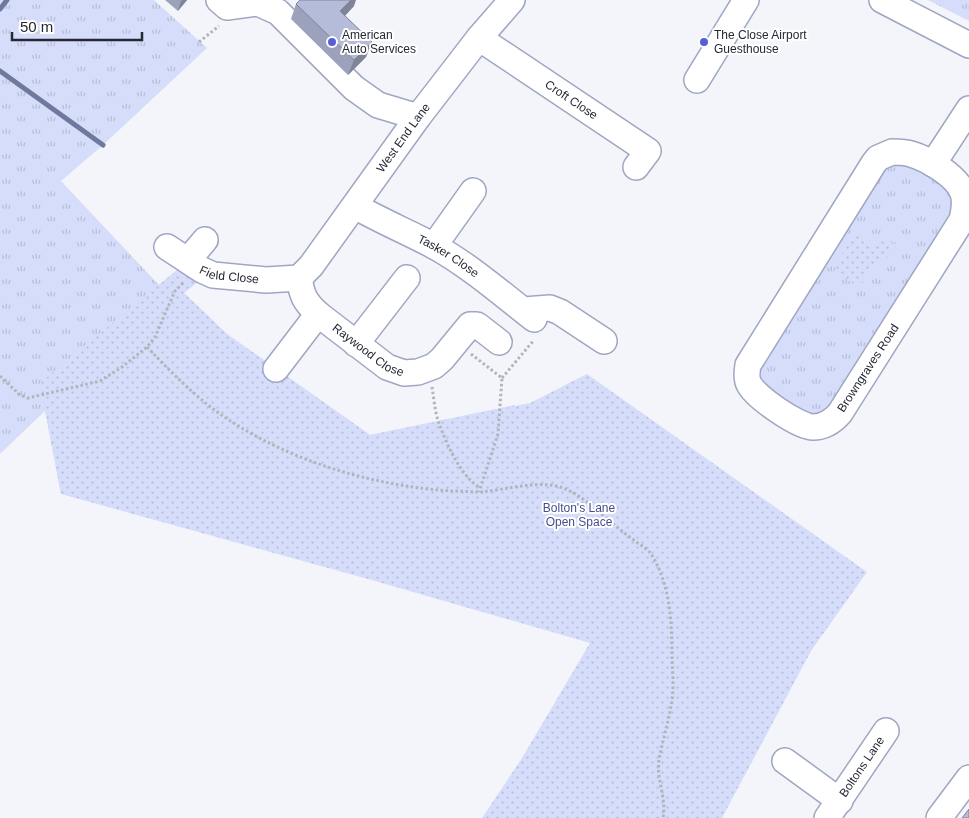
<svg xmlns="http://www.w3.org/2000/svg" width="969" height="818" viewBox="0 0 969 818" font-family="Helvetica,sans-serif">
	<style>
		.grass { fill: url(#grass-tufts) }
		.park { fill: url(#park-dots) }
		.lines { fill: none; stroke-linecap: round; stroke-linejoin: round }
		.stream { stroke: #71789d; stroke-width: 5 }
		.minor-casing { stroke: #9fa6c3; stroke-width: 28 }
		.path { stroke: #b2b4bb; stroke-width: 3; stroke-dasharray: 2.5 2.5; stroke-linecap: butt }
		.minor { stroke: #fff; stroke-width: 25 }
		.wall { fill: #9ca2bb }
		.shaded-wall { fill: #7f8498 }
		.building { fill: #b5bcd9; stroke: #7f8498 }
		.poi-dot { fill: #565fd6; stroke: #fff; stroke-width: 2 }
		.labels { text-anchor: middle; stroke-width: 4; stroke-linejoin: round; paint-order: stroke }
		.poi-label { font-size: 12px; fill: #252833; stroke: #fff; text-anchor: start }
		.street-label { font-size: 12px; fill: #252833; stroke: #fff }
		.park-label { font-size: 12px; fill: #464f8d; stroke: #fff }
	</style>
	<defs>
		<pattern id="grass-tufts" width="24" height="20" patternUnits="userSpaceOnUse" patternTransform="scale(1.25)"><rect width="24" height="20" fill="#d6ddfa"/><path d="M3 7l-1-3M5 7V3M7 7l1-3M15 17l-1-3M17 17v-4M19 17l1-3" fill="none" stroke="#b8bed7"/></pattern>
		<pattern id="park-dots" width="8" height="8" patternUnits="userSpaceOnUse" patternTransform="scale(1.25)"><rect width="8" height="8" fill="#d6ddfa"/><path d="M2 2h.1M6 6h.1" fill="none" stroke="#b8bed7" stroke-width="1.8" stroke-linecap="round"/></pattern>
	</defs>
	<rect width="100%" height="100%" fill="#f4f5fb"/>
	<g class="grass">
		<path d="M0 0H154L207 48 103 145 61 181 158 284 184 293 227 334 370 435 515 405 479 500 61 494 45 411 0 454Z"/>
		<path d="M928 0H969V21Z"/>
		<path d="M900 159 948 183 957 206 838 406 811 420 768 397 755 368 879 171Z"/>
	</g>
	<g class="park">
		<path d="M855 234 873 246 881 235 896 245 884 262 879 259 859 287 834 271 840 262 838 260Z"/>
		<path d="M178 269 198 282 184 293 227 334 370 435 530 403 587 374 867 572 811 651 722 818H482L522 758 590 643 375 581 61 494 40 383Z"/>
	</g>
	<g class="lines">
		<g class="stream">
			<path d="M0 9 7 0"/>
			<path d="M0 71 103 145"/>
		</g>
		<defs>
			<g id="minor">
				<path d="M219 0 227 7 258 3 278 12 354 88 378 105 418 117"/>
				<path d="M882 0 969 45"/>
				<path id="s1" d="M479 38 648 151 636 167"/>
				<path d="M697 80 746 0"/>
				<path d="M892 152C899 152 905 152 911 154 928 159 957 176 963 193 966 201 964 211 962 220L840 413C833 421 825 427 813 427 799 427 755 397 749 384 746 379 747 371 748 365L874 163 878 158Z"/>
				<path d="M933 164 969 109"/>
				<path id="s2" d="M355 206C381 221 408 232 434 246 470 266 502 294 534 319"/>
				<path d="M434 246 473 191"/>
				<path id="s3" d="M167 247 202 270 213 275 266 280 299 278"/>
				<path d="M188 260 205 240"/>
				<path id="s4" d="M299 278 311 266 418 117 479 38 512 0"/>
				<path id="s5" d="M299 278C302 296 305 302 318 314L387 367 404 373 418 372 434 366 442 359 470 325H477L499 342"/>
				<path d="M524 310 550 308 560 312 604 341"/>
				<path d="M356 344 407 278"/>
				<path d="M276 369 318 314"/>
				<path d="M785 761 840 801"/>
				<path id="s6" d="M827 818 886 731"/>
				<path d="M939 818 969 778"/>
			</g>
		</defs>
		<use href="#minor" class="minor-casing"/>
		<g class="path">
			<path d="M199 42 219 26"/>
			<path d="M147 347C172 373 198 400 229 420 293 462 374 486 451 491 461 491 471 492 481 492 505 490 537 480 560 487 580 493 596 510 612 523 619 529 627 535 635 541 640 545 647 548 651 554 671 585 672 624 672 660 673 675 674 691 671 706 668 724 662 742 659 760 656 779 667 799 663 818"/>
			<path d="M471 354 502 378 498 434 479 492"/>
			<path d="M0 376 20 395 28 398 100 381 122 367 147 347 155 337 171 300 175 291 184 282"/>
			<path d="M502 378 534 340"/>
			<path d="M432 387C434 399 435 414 440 426 448 447 461 476 480 488"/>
		</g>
		<use href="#minor" class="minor"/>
	</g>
	<g class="wall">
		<path d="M165 0H187L178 11Z"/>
		<path d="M296 4 354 6 345 16 372 42 366 57 348 75 291 19Z"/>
	</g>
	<g class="shaded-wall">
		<path d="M182 0H187L178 11 181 1Z"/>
		<path d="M351 0H356L354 6 335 26 340 11Z"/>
		<path d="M372 42 366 57 348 75 354 60Z"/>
	</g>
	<g class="building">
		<path d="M300 0H351L340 11 372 42 354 60 296 4Z"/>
		<path d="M969 809V818H962Z"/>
	</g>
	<g class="poi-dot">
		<circle cx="332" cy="42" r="5"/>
		<circle cx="704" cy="42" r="5"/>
	</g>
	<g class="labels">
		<g class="poi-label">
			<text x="342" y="39">American<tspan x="342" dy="14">Auto Services</tspan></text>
			<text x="714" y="39">The Close Airport<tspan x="714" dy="14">Guesthouse</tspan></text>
		</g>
		<g class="street-label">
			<text dy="4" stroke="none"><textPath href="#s1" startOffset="111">Croft Close</textPath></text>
			<text dy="4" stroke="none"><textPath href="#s4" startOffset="175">West End Lane</textPath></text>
			<text dy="4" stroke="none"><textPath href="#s2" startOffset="106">Tasker Close</textPath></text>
			<text dy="4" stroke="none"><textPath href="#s3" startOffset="70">Field Close</textPath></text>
			<text dy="4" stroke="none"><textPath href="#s5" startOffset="104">Raywood Close</textPath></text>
			<text transform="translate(868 368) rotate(-57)" y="4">Browngraves Road</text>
			<text dy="4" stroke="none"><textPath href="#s6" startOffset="62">Boltons Lane</textPath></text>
		</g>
		<g class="park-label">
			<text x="579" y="512">Bolton's Lane<tspan x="579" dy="14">Open Space</tspan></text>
		</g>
	</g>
	<path d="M12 32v8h130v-8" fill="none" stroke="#252833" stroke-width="2.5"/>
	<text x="20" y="32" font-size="15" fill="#252833" stroke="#ffffff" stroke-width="4" paint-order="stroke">50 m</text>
</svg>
